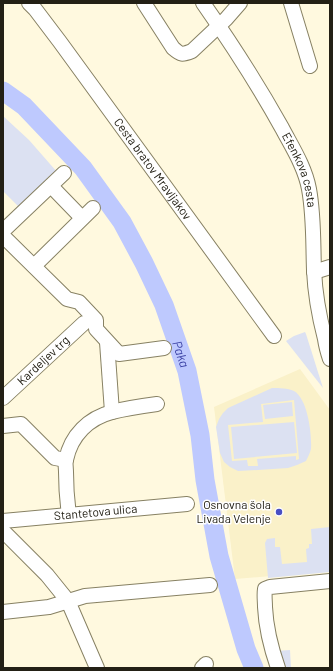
<svg xmlns="http://www.w3.org/2000/svg" width="333" height="671" viewBox="0 0 333 671" font-family="Barlow,sans-serif">
	<style>
		.built { fill: #faf1c9 }
		.green { fill: #dce1f2; fill-rule: evenodd }
		.lines { fill: none; stroke-linecap: round; stroke-linejoin: round }
		.river { stroke: #bec9fe; stroke-width: 19 }
		.minor-casing { stroke: #878163; stroke-width: 16 }
		.minor { stroke: #fff; stroke-width: 14 }
		.poi-dot { fill: #484fc4; stroke: #fff; stroke-width: 1.5 }
		.labels { text-anchor: middle; stroke-width: 3; stroke-linejoin: round; paint-order: stroke }
		.street-label { font-size: 12px; fill: #232015; stroke: #fff }
		.poi-label { font-size: 12px; fill: #232015; stroke: #fff; text-anchor: end }
		.water-label { font-size: 13px; font-style: italic; fill: #3e45a7; stroke: #fff }
	</style>
	<rect width="100%" height="100%" fill="#fff9df"/>
	<path class="built" d="M300 369 330 410V571L235 579 214 407Z"/>
	<g class="green">
		<path d="M3 116 29 140 57 172 13 212V211L18 206 3 191Z"/>
		<path d="M305 332 306 334 323 388 286 341 294 336Z"/>
		<path d="M272 388C280 388 287 388 294 391 308 399 312 435 311 449 310 453 308 457 306 461L297 465 288 468 258 470 238 471 230 467 224 462 220 453 216 427 219 419 223 413 228 408ZM294 400 299 459 296 460V456L257 459 258 466H248L247 460 232 461 228 425 263 422 261 404Z"/>
		<path d="M292 402 293 416 265 419 263 405Z"/>
		<path d="M294 422 297 453 234 459 231 427Z"/>
		<path d="M330 527V572L268 578 265 543 267 539 275 538V547H280L282 564 307 562 306 549 309 548V544H312L311 529Z"/>
		<path d="M290 650 291 668H280L276 651Z"/>
	</g>
	<g class="lines">
		<path class="river" id="s1" d="M3 91 24 106 83 168 122 222 144 263 164 305 187 371 200 435 205 480 219 556 246 649 254 668"/>
		<defs>
			<g id="minor">
				<path id="s2" d="M29 3 35 9 60 42 274 336"/>
				<path d="M144 3 173 48C181 55 182 55 192 51L226 19 240 3"/>
				<path id="s3" d="M203 3C231 43 258 85 282 128 292 147 305 167 309 189 314 216 313 243 314 270 315 293 319 316 325 339 326 346 328 353 330 359"/>
				<path d="M291 3 310 66"/>
				<path d="M51 186 82 218"/>
				<path d="M3 231 64 173"/>
				<path d="M3 236 67 299 79 302 96 320V329L119 354 164 348"/>
				<path d="M34 266 93 208"/>
				<path d="M314 272 330 267"/>
				<path d="M107 342 112 412"/>
				<path id="s4" d="M3 398 84 323"/>
				<path d="M3 426 21 424 55 458 66 460"/>
				<path d="M69 515C67 500 66 486 66 472 66 468 65 463 66 460 71 435 89 418 112 412 127 408 142 406 157 404"/>
				<path id="s5" d="M3 521 187 504"/>
				<path d="M3 531 47 575 68 601 97 668"/>
				<path d="M3 612 49 607 85 596 210 585"/>
				<path d="M202 668 206 664"/>
				<path d="M278 668C271 648 266 628 265 607 265 601 264 595 265 589L270 587 330 581"/>
			</g>
		</defs>
		<use href="#minor" class="minor-casing"/>
		<use href="#minor" class="minor"/>
	</g>
	<circle class="poi-dot" cx="279" cy="512" r="4"/>
	<g class="labels">
		<g class="street-label">
			<text dy="4" stroke="none"><textPath href="#s2" startOffset="207">Cesta bratov Mravljakov</textPath></text>
			<text dy="4" stroke="none"><textPath href="#s3" startOffset="194">Efenkova cesta</textPath></text>
			<text dy="4" stroke="none"><textPath href="#s4" startOffset="55">Kardeljev trg</textPath></text>
			<text dy="4" stroke="none"><textPath href="#s5" startOffset="93">Stantetova ulica</textPath></text>
		</g>
		<g class="poi-label">
			<text x="271" y="509">Osnovna šola<tspan x="271" dy="14">Livada Velenje</tspan></text>
		</g>
		<g class="water-label">
			<text dy="5" stroke="none"><textPath href="#s1" startOffset="323">Paka</textPath></text>
		</g>
	</g>
	<rect width="333" height="671" fill="none" stroke="#232015" stroke-width="8"/>
</svg>
